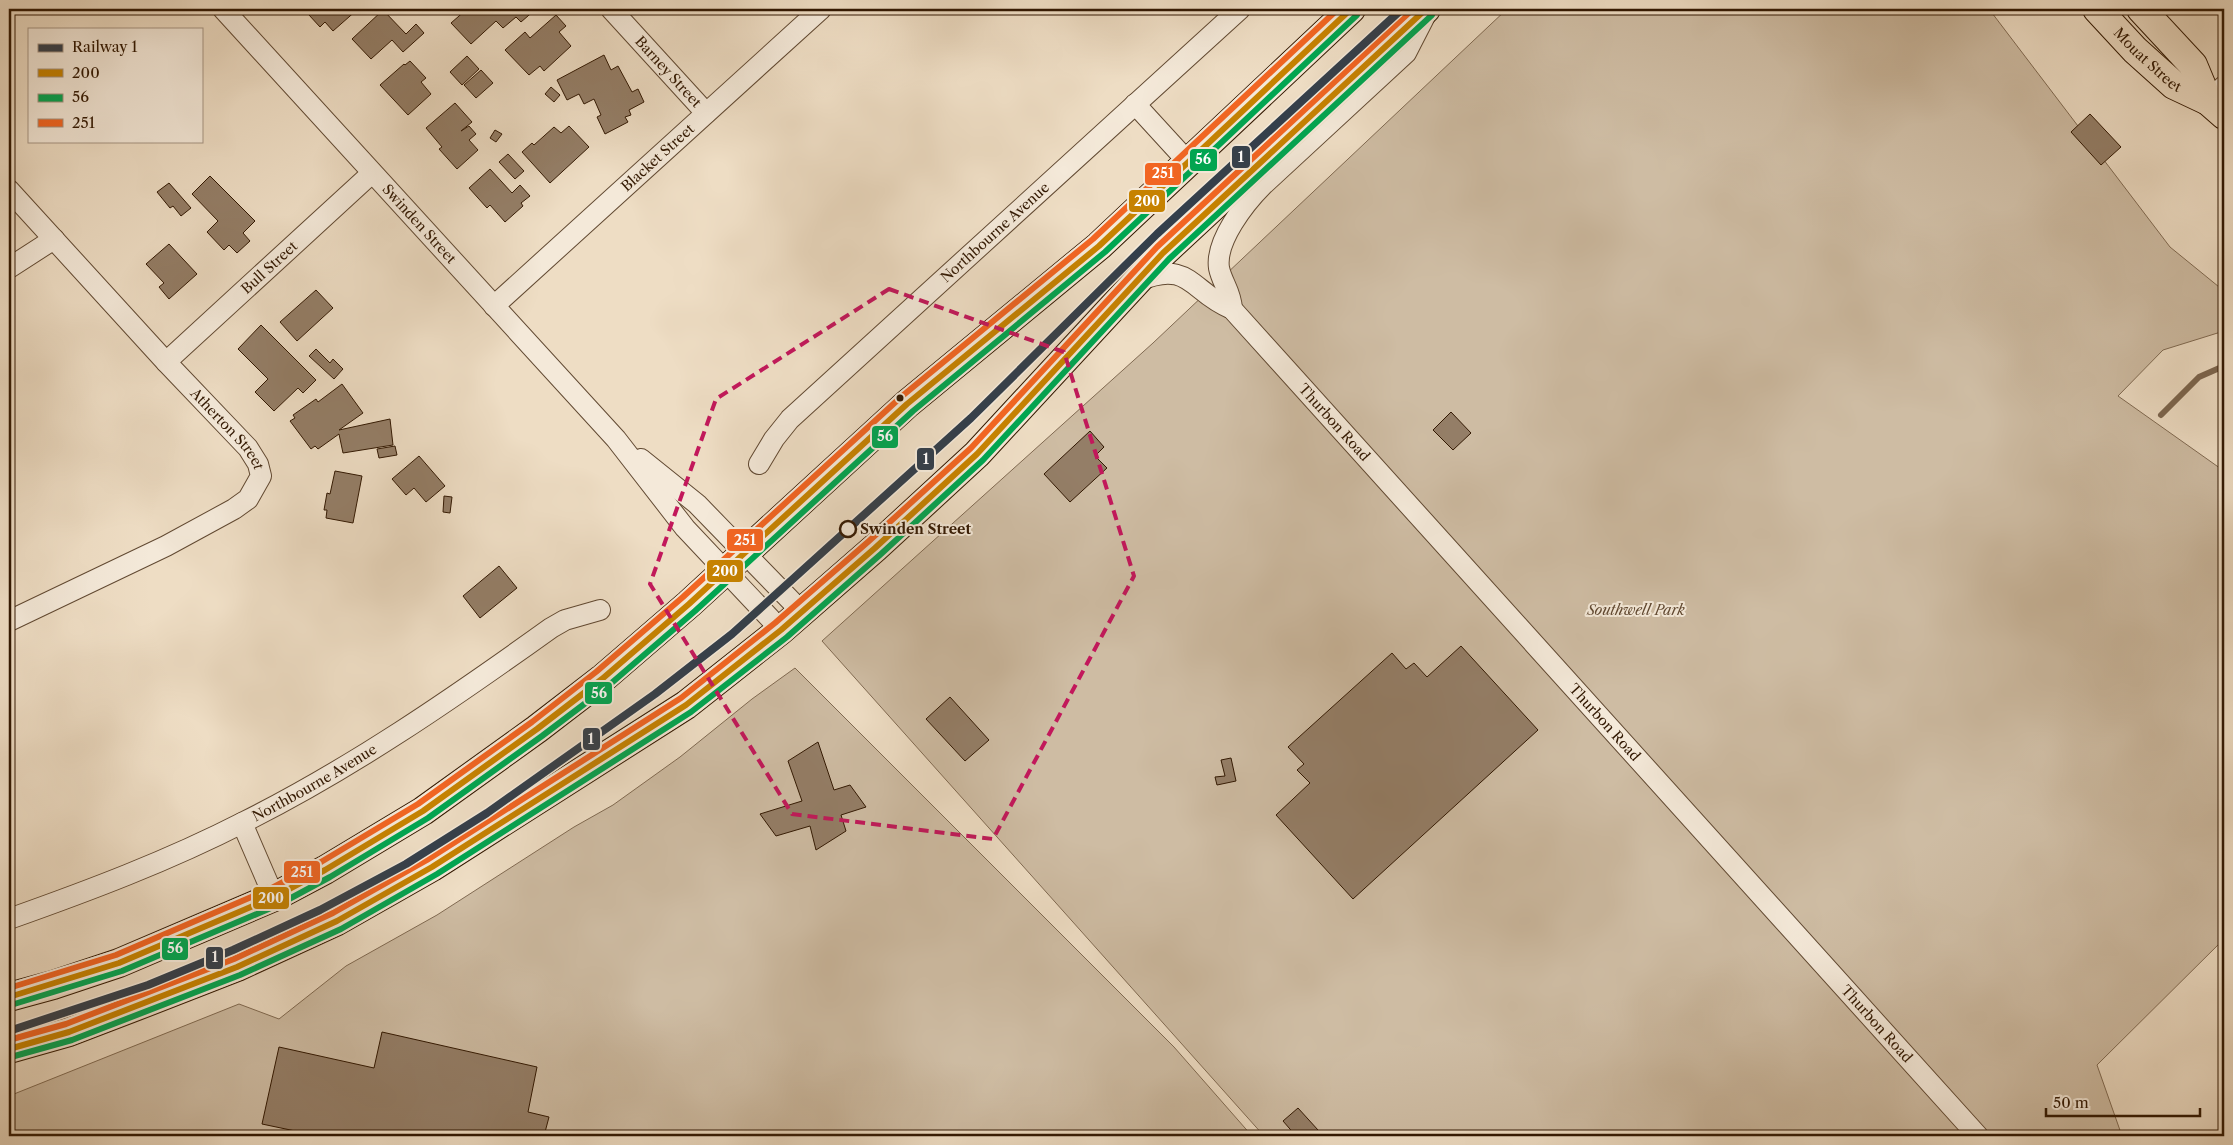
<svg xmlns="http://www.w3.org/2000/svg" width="2233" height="1145" viewBox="0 0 2233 1145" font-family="'Libre Caslon Text',serif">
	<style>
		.green { fill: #cebca3; stroke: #806a52 }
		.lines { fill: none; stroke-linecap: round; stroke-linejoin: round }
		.stream { stroke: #7c664f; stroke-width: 6 }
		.building { fill: #947e67; stroke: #321802 }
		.minor-casing { stroke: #614932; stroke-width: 22 }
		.primary-casing { stroke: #321802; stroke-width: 30 }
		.trunk-casing { stroke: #321802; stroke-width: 30 }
		.minor { stroke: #f4e9d9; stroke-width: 20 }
		.primary { stroke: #eeddc4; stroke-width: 28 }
		.trunk { stroke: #eeddc4; stroke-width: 28 }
		.bus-1-casing { stroke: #f4e9d9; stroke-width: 10 }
		.bus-2-casing { stroke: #f4e9d9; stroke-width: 10 }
		.bus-3-casing { stroke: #f4e9d9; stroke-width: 10 }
		.bus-1 { stroke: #c68200; stroke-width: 6 }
		.bus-2 { stroke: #00a651; stroke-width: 6 }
		.bus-3 { stroke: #f26522; stroke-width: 6 }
		.rail-1-casing { stroke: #f4e9d9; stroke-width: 11 }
		.rail-1 { stroke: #343f4b; stroke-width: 8 }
		.marked { fill: none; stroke: #c2185b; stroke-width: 4; stroke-dasharray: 10 6; stroke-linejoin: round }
		.bus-dot { fill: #321802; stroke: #f4e9d9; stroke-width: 2 }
		.stop-dot { fill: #f4e9d9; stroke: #321802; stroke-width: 2.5 }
		.labels { text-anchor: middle; stroke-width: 4; stroke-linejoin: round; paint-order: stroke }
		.street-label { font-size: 14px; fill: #321802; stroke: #f4e9d9 }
		.stop-label { font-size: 14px; font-weight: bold; fill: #321802; stroke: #f4e9d9; text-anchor: start }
		.park-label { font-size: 14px; font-style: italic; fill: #614932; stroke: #f4e9d9 }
		.line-badge { stroke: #f4e9d9; stroke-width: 2 }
		.badge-label { font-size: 14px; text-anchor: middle; font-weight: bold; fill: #fff }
	</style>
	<rect width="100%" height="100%" fill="#eeddc4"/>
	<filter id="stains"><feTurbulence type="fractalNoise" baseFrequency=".004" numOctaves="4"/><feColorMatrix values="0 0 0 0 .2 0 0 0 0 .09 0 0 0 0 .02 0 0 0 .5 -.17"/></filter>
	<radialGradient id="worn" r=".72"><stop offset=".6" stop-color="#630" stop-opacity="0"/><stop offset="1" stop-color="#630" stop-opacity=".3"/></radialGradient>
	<g class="green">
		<path d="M1507 9H1989L2170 247 2224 291V331L2163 350 2118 396 2224 471V939L2097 1065 2122 1136H1264L822 641 1153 343Z"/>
		<path d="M795 668 1174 1047 1252 1136H9V1096L239 1004 279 1019 346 966 437 915 574 827 613 805 680 757 752 699Z"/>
	</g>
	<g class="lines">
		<path class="stream" d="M2161 415 2199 377 2224 366"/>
	</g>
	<g class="building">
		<path d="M308 9H358L333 31 325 22 320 27 309 15 312 13Z"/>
		<path d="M467 9H536L521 22 516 17 503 28 496 21 471 44 451 23Z"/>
		<path d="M383 10 406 34 416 24 424 33 403 52 392 40 371 59 352 39Z"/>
		<path d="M556 15 566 26 559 32 571 46 544 71 540 66 529 75 505 50 525 32 530 38Z"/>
		<path d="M604 55 611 70 618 66 632 92 638 89 644 102 629 110 631 115 625 117 628 122 605 134 597 117 601 115 594 99 584 104 579 94 567 100 557 80Z"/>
		<path d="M467 56 479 69 462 85 450 72Z"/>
		<path d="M410 61 426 78 421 82 431 94 408 115 380 85 404 64 405 65Z"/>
		<path d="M481 70 493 83 476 98 464 85Z"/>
		<path d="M551 87 560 95 554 102 545 94Z"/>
		<path d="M455 103 472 122 461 131 469 126 476 134 469 140 478 150 457 169 439 149 442 147 426 128Z"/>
		<path d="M2090 114 2121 147 2101 165 2071 132Z"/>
		<path d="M569 126 589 147 550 183 522 152 532 143 534 145 554 127 561 133Z"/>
		<path d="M495 130 502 134 496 142 490 138Z"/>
		<path d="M508 154 524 171 515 179 499 162Z"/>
		<path d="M490 169 512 193 520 185 530 196 521 203 523 206 505 222 490 205 487 208 469 188Z"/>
		<path d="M210 176 255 221 243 233 250 241 237 253 229 245 224 250 207 232 218 221 192 194Z"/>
		<path d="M169 183 191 208 181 216 173 206 170 208 157 192Z"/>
		<path d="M169 244 197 274 169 299 159 287 164 283 146 264Z"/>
		<path d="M316 290 333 308 297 341 280 322Z"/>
		<path d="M261 325 316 380 303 393 298 388 274 411 255 392 268 379 238 349Z"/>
		<path d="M316 349 330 363 333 359 343 369 334 379 309 356Z"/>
		<path d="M342 384 363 413 339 430 390 419 393 445 343 453 339 434 318 449 315 446 311 449 290 421 295 418 293 415 316 399 318 402Z"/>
		<path d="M1451 412 1471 433 1453 450 1433 430Z"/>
		<path d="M1090 431 1104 447 1095 456 1107 468 1070 502 1044 474Z"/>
		<path d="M395 446 397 455 379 458 377 449Z"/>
		<path d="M419 456 445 486 426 502 414 488 406 495 392 479Z"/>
		<path d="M335 471 362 476 353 523 326 518 327 510H324L327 493 330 494Z"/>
		<path d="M444 496 452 497 450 513 443 512Z"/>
		<path d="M499 566 517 588 480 618 463 596Z"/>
		<path d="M1461 646 1538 730 1353 899 1276 815 1310 783 1297 770 1304 764 1288 747 1392 653 1406 669 1414 663 1427 677Z"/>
		<path d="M950 697 989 740 965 761 926 719Z"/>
		<path d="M818 742 834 790 850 785 866 807 841 815 846 831 816 850 810 826 776 836 760 814 802 801 788 761Z"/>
		<path d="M1231 758 1236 781 1217 785 1215 777 1225 776 1221 760Z"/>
		<path d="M382 1032 537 1067 528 1112 549 1117 544 1136H319L262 1124 279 1047 374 1068Z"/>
		<path d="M1298 1108 1318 1130 1311 1136H1296L1283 1121Z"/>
	</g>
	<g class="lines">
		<defs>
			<g id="minor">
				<path id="s1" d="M223 9 616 439 685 528 781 630"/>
				<path id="s2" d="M611 9 706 113"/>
				<path d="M2208 101 2224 86"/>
				<path d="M1135 104 1189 163"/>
				<path id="s3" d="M9 190 166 362 248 448 258 464 261 476 248 499 234 509 166 546 9 621"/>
				<path d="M9 268 54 239"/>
				<path id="s4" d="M1138 281C1191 259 1190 292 1232 309L1978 1136"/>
				<path id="s5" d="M494 306 821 9"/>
				<path d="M1232 309C1231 291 1222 283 1219 268 1215 241 1245 203 1263 185L1406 53 1425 16"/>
				<path id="s6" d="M166 362 372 173"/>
				<path d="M641 459 697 504 802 612"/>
				<path id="s7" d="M759 464 774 439 790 419 1240 9"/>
				<path d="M242 823 274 897"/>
				<path id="s8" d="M9 919C88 891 168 861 244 822 352 768 452 699 551 628L565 620 600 610"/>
			</g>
			<g id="primary">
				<path id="s9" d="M2097 9 2135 50 2174 85 2208 101 2224 115"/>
				<path d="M2141 9 2193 65 2208 101"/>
			</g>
			<g id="trunk">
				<path d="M9 997 53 985 119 963 274 897 325 870 423 811 537 729 602 679 689 604 907 404 1099 246 1351 9"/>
				<path d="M9 1049 69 1032 137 1006 237 967 337 921 432 867 686 705 781 630 875 548 977 454 1163 253 1426 9"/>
			</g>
		</defs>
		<use href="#minor" class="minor-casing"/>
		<use href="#primary" class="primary-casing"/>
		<use href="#trunk" class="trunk-casing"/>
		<use href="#minor" class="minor"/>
		<use href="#primary" class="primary"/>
		<use href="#trunk" class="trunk"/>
		<defs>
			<g id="bus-1">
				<path d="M9 997 119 963 274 897 325 870 423 811 537 729 602 679 689 604 907 404 1099 246 1351 9"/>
				<path d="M9 1049 69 1032 237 967 337 921 432 867 686 705 781 630 875 548 977 454 1163 253 1426 9"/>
			</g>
			<g id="bus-2">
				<path d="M11 1005 122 971 278 905 330 877 428 818 542 736 608 686 695 611 913 411 1105 252 1357 15"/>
				<path d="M11 1057 72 1040 240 975 341 929 437 874 691 712 787 637 881 554 983 460 1169 259 1432 15"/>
			</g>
			<g id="bus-3">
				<path d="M9 988 116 955 270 889 321 862 418 804 532 722 596 672 683 597 901 397 1093 239 1338 9"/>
				<path d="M9 1040 66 1024 234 959 333 913 427 860 681 698 775 623 869 541 971 448 1157 247 1413 9"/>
			</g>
		</defs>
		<use href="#bus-1" class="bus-1-casing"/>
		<use href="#bus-2" class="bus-2-casing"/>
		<use href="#bus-3" class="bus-3-casing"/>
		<use href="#bus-1" class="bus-1"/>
		<use href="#bus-2" class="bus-2"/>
		<use href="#bus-3" class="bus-3"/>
		<defs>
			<path id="rail-1" d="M9 1031 148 985 233 950 320 910 406 864 487 813 655 694 732 634 971 418 1157 234 1402 9"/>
		</defs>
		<use href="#rail-1" class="rail-1-casing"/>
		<use href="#rail-1" class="rail-1"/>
	</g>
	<path class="marked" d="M889 289 1064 352 1134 576 993 839 792 814 650 584 716 399Z"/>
	<circle class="bus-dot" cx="900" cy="398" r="4.5"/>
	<circle class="stop-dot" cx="848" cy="529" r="8"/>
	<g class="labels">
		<g class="street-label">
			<text dy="5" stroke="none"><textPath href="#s9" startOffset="72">Mouat Street</textPath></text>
			<text dy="5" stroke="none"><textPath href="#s2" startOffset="85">Barney Street</textPath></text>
			<text dy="5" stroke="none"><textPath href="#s5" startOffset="221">Blacket Street</textPath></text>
			<text dy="5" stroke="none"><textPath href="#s1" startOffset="291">Swinden Street</textPath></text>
			<text dy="5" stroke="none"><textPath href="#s7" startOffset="332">Northbourne Avenue</textPath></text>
			<text dy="5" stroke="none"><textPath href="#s6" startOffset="140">Bull Street</textPath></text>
			<text dy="5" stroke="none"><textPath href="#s4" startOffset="258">Thurbon Road</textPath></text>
			<text dy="5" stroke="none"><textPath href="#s3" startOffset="324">Atherton Street</textPath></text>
			<text dy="5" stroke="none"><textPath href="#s4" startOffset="662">Thurbon Road</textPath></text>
			<text dy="5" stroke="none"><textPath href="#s8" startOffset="335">Northbourne Avenue</textPath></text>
			<text dy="5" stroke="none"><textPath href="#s4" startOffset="1068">Thurbon Road</textPath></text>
		</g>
		<g class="stop-label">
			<text x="860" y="534">Swinden Street</text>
		</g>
		<g class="park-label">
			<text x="1636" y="615">Southwell Park</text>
		</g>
	</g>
	<g class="line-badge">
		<rect x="1231" y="145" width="20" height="24" rx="5" fill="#343f4b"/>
		<rect x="1189" y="148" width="29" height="24" rx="5" fill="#00a651"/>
		<rect x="1144" y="162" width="38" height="24" rx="5" fill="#f26522"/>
		<rect x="1128" y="189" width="38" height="24" rx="5" fill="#c68200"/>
		<rect x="871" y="425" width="28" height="24" rx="5" fill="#00a651"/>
		<rect x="916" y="447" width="19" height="24" rx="5" fill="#343f4b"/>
		<rect x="726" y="528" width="38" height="24" rx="5" fill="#f26522"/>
		<rect x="706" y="559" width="38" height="24" rx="5" fill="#c68200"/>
		<rect x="584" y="681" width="29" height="24" rx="5" fill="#00a651"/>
		<rect x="582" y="727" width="19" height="24" rx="5" fill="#343f4b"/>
		<rect x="283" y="860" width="38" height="24" rx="5" fill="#f26522"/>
		<rect x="252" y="886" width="38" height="24" rx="5" fill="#c68200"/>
		<rect x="161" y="937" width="28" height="24" rx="5" fill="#00a651"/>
		<rect x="205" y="946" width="19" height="24" rx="5" fill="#343f4b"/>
	</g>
	<g class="badge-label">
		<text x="1241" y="162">1</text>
		<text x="1203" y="164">56</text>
		<text x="1163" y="178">251</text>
		<text x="1147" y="206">200</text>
		<text x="885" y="441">56</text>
		<text x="926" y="464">1</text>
		<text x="745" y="545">251</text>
		<text x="725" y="576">200</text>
		<text x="599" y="698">56</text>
		<text x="591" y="744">1</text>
		<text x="302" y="877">251</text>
		<text x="271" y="903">200</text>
		<text x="175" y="953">56</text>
		<text x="215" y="962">1</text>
	</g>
	<rect width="2233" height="1145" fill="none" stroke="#eeddc4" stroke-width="30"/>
	<rect x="10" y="10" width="2213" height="1125" fill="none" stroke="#321802" stroke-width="2.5"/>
	<rect x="15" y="15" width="2203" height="1115" fill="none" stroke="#321802"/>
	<rect x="28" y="28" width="175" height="115" fill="#f4e9d9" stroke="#a69583"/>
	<rect x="38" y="44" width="25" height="8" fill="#343f4b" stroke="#a69583"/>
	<text x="72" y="52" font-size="15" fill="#321802">Railway 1</text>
	<rect x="38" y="69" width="25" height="8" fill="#c68200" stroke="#a69583"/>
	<text x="72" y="78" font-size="15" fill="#321802">200</text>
	<rect x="38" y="94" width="25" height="8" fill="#00a651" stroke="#a69583"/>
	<text x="72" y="102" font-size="15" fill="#321802">56</text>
	<rect x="38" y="119" width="25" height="8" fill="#f26522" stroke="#a69583"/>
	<text x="72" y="128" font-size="15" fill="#321802">251</text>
	<path d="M2046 1108v8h154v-8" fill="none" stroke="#321802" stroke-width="2.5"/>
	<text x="2053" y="1108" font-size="15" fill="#321802" stroke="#f4e9d9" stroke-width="4" paint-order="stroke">50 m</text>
	<rect width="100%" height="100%" filter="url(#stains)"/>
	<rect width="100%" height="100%" fill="url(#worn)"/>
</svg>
